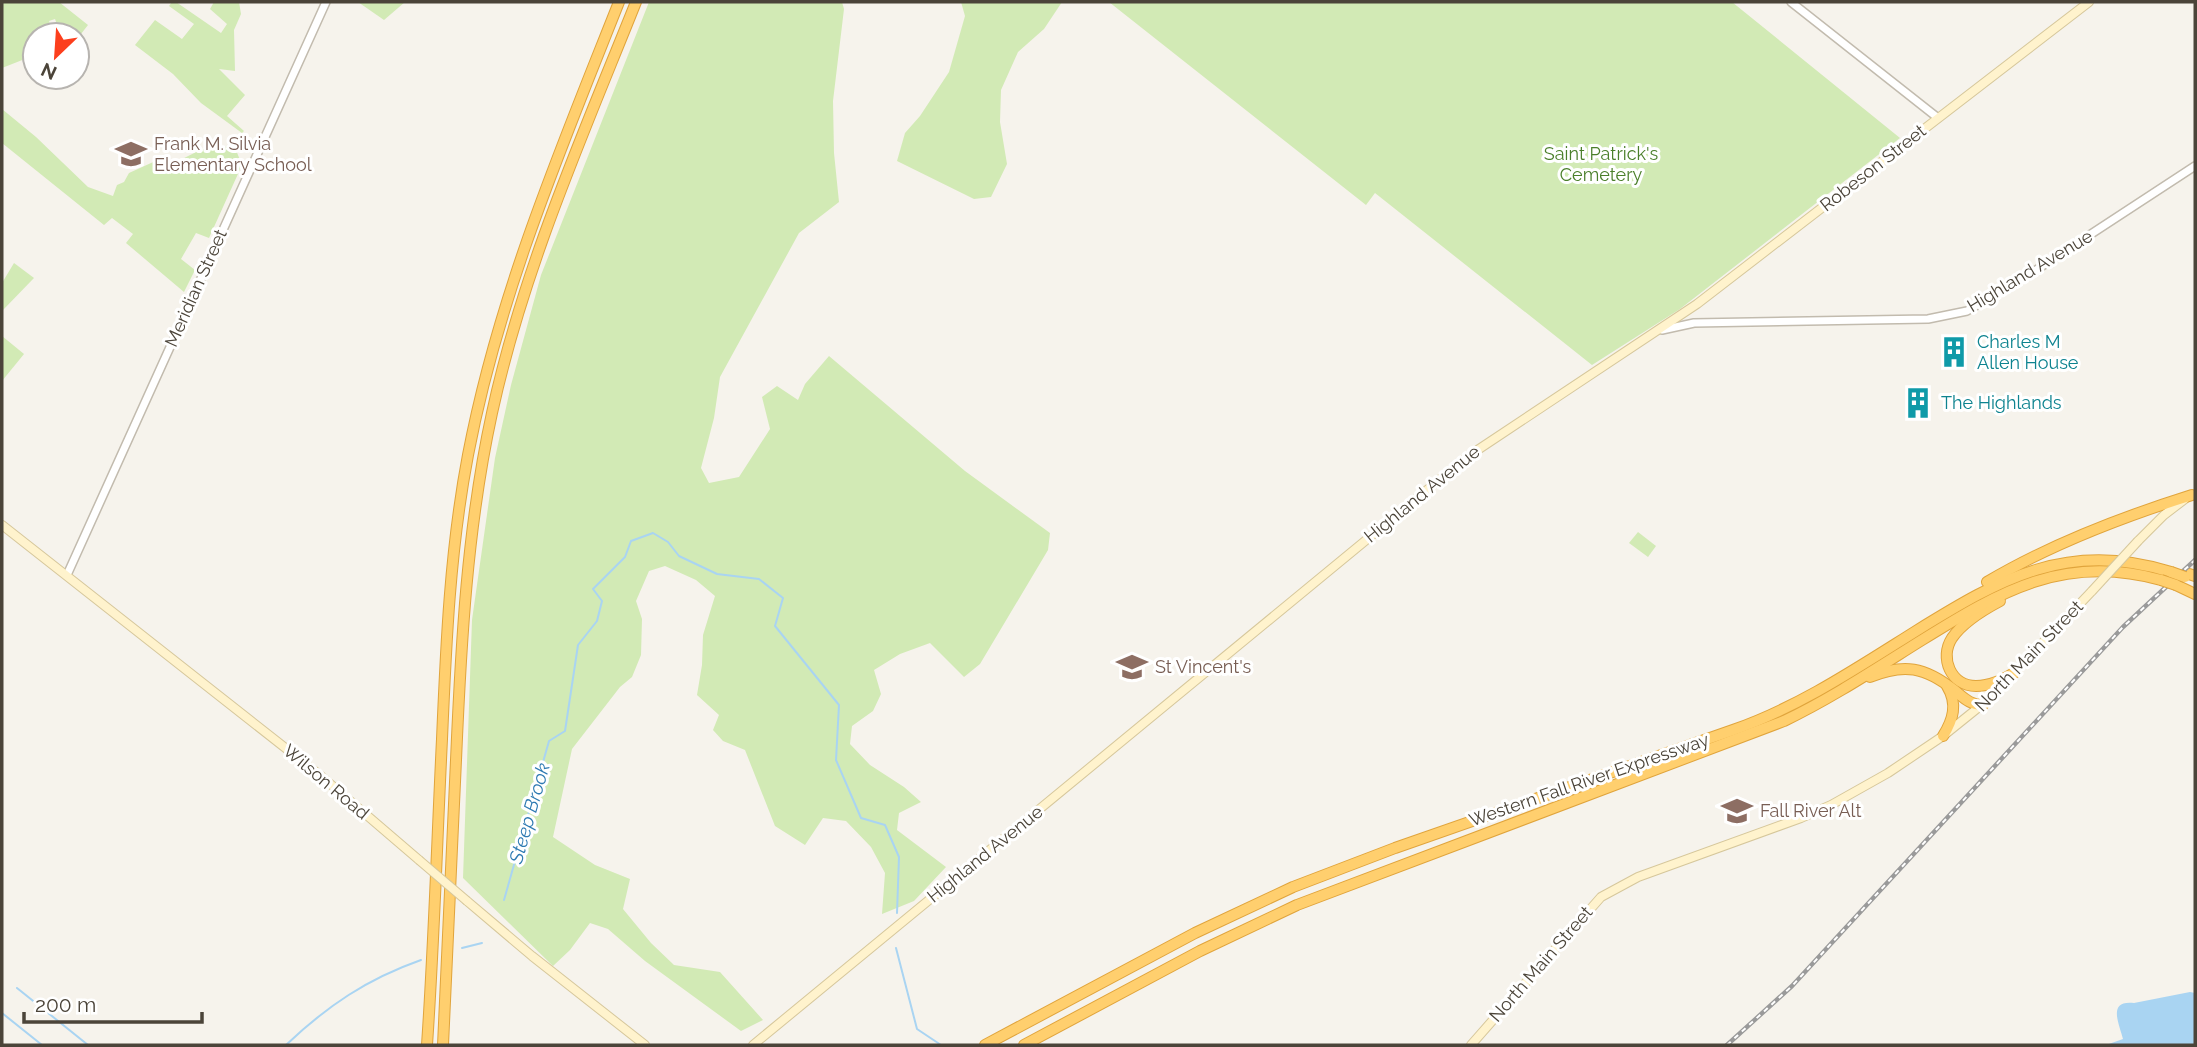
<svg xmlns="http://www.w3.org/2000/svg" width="2197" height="1047" viewBox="0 0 2197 1047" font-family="Raleway,sans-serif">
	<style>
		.green { fill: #d2eab5 }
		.water { fill: #a9d4f2 }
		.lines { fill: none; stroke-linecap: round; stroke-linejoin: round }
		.stream { stroke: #a9d4f2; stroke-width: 2 }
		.tertiary-casing { stroke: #c2bbae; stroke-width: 10 }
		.secondary-casing { stroke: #d6c79b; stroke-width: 10 }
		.motorway-casing { stroke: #e0a43c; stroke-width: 12 }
		.tertiary { stroke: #fff; stroke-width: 7 }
		.secondary { stroke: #fff3cd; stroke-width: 8 }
		.motorway { stroke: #ffcf6e; stroke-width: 10 }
		.rail-casing { stroke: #9a9a9a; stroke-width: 4.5 }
		.rail { stroke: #fff; stroke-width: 2; stroke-dasharray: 5; stroke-linecap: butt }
		.secondary-bridge-casing { stroke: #d6c79b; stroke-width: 10; stroke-linecap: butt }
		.motorway-bridge-casing { stroke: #e0a43c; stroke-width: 12; stroke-linecap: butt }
		.secondary-bridge { stroke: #fff3cd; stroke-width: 8 }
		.motorway-bridge { stroke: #ffcf6e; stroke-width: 10 }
		.labels { text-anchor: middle; stroke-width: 6; stroke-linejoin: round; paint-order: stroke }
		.education-label { font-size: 18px; fill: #785e54; stroke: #fff; text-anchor: start }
		.park-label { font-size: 18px; fill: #4a7f2a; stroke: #fff }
		.street-label { font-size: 18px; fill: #4b4439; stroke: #fff }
		.culture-label { font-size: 18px; fill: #0d838f; stroke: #fff; text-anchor: start }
		.water-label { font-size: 19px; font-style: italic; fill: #2e7ab2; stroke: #fff }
	</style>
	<rect width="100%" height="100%" fill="#f6f3ec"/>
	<g class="green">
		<path d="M2 2H59L88 25 77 39V35H61L55 19 49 21 54 35H35V55L2 68Z"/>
		<path d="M172 2H176L221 33 227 24 210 9 214 2H239L241 14 234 30 235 71 219 69 245 95 227 116 244 131 242 133 201 103 173 74 135 45 155 20 182 39 194 24 169 6Z"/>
		<path d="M358 2H405L384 20Z"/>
		<path d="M649 2H842L844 9 833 101 834 153 839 202 799 233 720 377 714 418 701 468 709 483 739 477 770 429 762 397 777 386 798 400 805 384 829 356 965 471 1050 533 1048 550 980 664 964 677 930 643 900 654 874 670 881 694 873 711 852 726 850 744 870 765 904 787 921 802 899 813 897 830 946 867 914 901 882 914 885 873 871 847 846 821 823 818 805 845 775 826 745 750 723 741 713 730 719 715 697 695 702 665 703 635 715 596 696 580 665 566 649 571 636 601 642 619 641 655 632 677 620 687 572 749 553 837 595 865 630 879 623 909 651 943 674 965 720 972 763 1020 741 1031 645 961 608 929 590 923 570 950 553 966 463 878 472 620 495 458 511 385 541 275Z"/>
		<path d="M961 2H1062L1044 29 1018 52 1001 90 1000 122 1007 164 991 197 974 199 897 161 905 133 920 116 949 72 965 16Z"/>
		<path d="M1109 2H1732L1900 138 1680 309 1592 365 1375 193 1366 205Z"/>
		<path d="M2 109 36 137 88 187 113 196 117 185 124 182 129 173 162 158 174 163C196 153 212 139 236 150L242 165 209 238 196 233 181 259 195 270 184 292 126 243 133 234 112 218 104 225 2 143Z"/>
		<path d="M14 263 34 278 2 311V283Z"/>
		<path d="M2 336 24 354 2 381Z"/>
		<path d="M1638 532 1656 546 1648 557 1629 543Z"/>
	</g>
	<path class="water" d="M2190 992 2195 993V1045H2106L2123 1039C2119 1023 2107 1000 2134 1003Z"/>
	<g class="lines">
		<g class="stream">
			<path d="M504 900 549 741 565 731 578 645 597 621 602 601 593 589 625 557 631 541 653 533 668 542 679 556 717 574 759 579 783 598 775 626 839 705 836 760 861 818 885 825 899 857 897 913"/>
			<path d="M462 948 482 943"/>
			<path d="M896 948 917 1029 941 1045"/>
			<path d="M17 988 88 1045"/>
			<path d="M2 1013 42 1045"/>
			<path d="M286 1045C327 1006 367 979 421 960"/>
		</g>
		<defs>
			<g id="tertiary">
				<path d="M1791 2 1938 118"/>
				<path d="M1662 330 1694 323 1928 319 1967 311 2030 274 2195 166"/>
				<path d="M67 575 326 2"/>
			</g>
			<g id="secondary">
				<path d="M2 525 321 776 419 860"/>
				<path d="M2138 541 2164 515 2185 499"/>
				<path d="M467 901 532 956 645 1045"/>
				<path d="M753 1045 1467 457 1697 304 2089 2"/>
				<path d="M1471 1045 1601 897 1638 877 1801 818 1831 805 1888 773 1943 736 1989 699 2092 591"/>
			</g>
			<g id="motorway">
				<path d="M2189 574 2195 576"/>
				<path d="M1987 582C2051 544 2122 517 2192 495"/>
				<path d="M2176 585 2195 594"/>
				<path d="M2000 601C1983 610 1963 622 1952 638 1939 658 1951 686 1976 686 1991 686 2005 679 2017 671"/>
				<path d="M1870 677C1904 663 1925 667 1954 690 1964 698 1970 705 1983 705"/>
				<path d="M1943 736C1953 720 1958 704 1947 686"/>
				<path d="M427 1045C434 943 437 841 442 739 446 644 450 549 468 455 498 297 560 151 619 2"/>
				<path d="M443 1045C447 950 451 855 456 760 461 643 467 528 492 413 523 270 582 137 636 2"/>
				<path d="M985 1045 1195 933 1293 887 1395 848 1733 730C1799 707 1857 668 1916 631 2002 578 2067 540 2171 572"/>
				<path d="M1024 1045 1200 951 1297 905 1784 721C1832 698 1877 668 1922 640 2001 591 2065 553 2161 580"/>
			</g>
		</defs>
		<use href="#tertiary" class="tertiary-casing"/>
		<use href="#secondary" class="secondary-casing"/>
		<use href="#motorway" class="motorway-casing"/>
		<use href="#tertiary" class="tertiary"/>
		<use href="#secondary" class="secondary"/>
		<use href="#motorway" class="motorway"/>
		<defs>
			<path id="rail" d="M1727 1045 1792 986 2123 627 2195 560"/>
		</defs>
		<use href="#rail" class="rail-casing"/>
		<use href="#rail" class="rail"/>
		<defs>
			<g id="secondary-bridge">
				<path d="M2092 591 2138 541"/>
				<path d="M419 860 467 901"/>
			</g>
			<g id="motorway-bridge">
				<path d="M2171 572 2185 577"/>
				<path d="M2161 580 2176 585"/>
			</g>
		</defs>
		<use href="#secondary-bridge" class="secondary-bridge-casing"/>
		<use href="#motorway-bridge" class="motorway-bridge-casing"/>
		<use href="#secondary-bridge" class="secondary-bridge"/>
		<use href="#motorway-bridge" class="motorway-bridge"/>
	</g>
	<defs>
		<symbol id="school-bare" viewBox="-9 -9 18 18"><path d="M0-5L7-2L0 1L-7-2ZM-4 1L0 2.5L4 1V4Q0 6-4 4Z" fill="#8d6e63" stroke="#fff" stroke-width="2.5" paint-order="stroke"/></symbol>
		<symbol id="building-bare" viewBox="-9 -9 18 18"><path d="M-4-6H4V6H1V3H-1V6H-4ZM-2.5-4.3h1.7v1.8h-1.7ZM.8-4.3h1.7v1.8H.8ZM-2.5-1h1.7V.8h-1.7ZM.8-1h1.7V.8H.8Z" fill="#0f9aa8" stroke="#fff" stroke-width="2.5" paint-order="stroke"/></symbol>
	</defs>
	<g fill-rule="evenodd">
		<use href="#school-bare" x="109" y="132" width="44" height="44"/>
		<use href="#building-bare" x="1932" y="330" width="44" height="44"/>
		<use href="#building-bare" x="1896" y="381" width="44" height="44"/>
		<use href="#school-bare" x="1110" y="645" width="44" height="44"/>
		<use href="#school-bare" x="1715" y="789" width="44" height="44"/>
	</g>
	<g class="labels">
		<g class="education-label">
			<text x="154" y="150">Frank M. Silvia<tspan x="154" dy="21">Elementary School</tspan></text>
			<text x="1155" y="673">St Vincent's</text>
			<text x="1760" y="817">Fall River Alt</text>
		</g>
		<g class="park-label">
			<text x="1601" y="160">Saint Patrick's<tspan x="1601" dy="21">Cemetery</tspan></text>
		</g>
		<g class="street-label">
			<text transform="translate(1873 168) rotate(-38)" y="6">Robeson Street</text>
			<text transform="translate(2030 271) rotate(-31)" y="6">Highland Avenue</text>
			<text transform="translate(196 288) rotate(-66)" y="6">Meridian Street</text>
			<text transform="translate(1422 494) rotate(-39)" y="6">Highland Avenue</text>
			<text transform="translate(2029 656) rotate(-46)" y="6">North Main Street</text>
			<text transform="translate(1589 780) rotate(-19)" y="6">Western Fall River Expressway</text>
			<text transform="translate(326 782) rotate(40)" y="6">Wilson Road</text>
			<text transform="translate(985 854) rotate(-39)" y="6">Highland Avenue</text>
			<text transform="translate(1541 964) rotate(-49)" y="6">North Main Street</text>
		</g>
		<g class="culture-label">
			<text x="1977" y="348">Charles M<tspan x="1977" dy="21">Allen House</tspan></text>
			<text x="1941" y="409">The Highlands</text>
		</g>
		<g class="water-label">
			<text transform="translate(529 813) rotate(-74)" y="7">Steep Brook</text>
		</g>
	</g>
	<rect width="2197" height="1047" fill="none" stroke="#4b4439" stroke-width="7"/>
	<g transform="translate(56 56) rotate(205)"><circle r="33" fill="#ffffff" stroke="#b7b4b0" stroke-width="2"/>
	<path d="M0-5L12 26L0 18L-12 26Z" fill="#fc3f1d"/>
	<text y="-10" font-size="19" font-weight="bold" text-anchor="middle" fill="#4b4439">N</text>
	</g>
	<path d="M24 1012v10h178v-10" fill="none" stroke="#4b4439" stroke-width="3.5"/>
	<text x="35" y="1012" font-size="21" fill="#4b4439" stroke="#ffffff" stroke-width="5" paint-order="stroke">200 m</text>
</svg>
